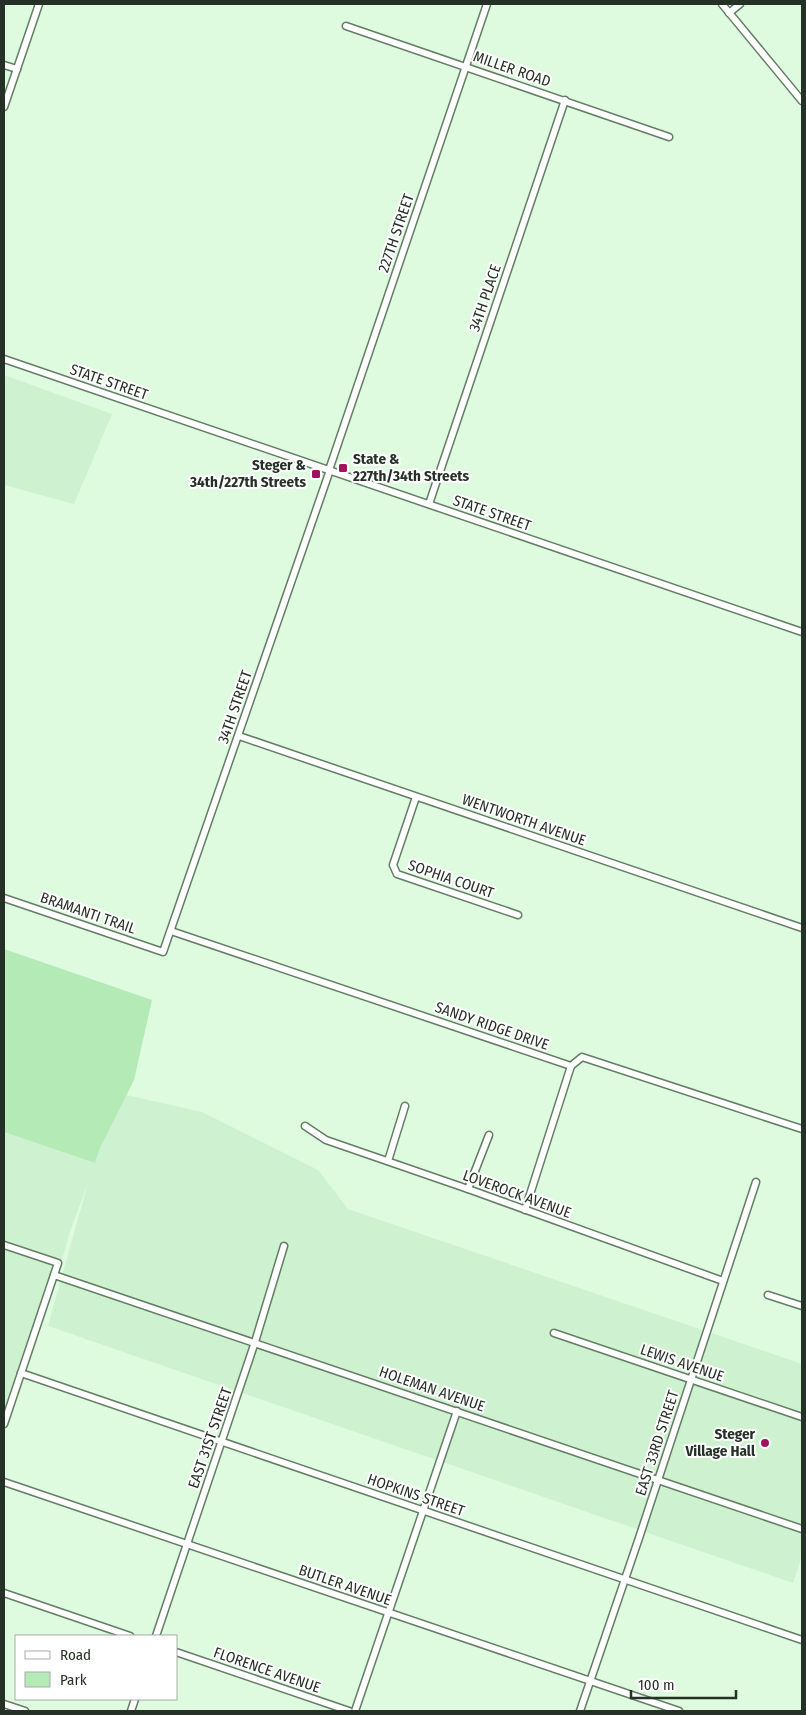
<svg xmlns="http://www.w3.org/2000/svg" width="806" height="1715" viewBox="0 0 806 1715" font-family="'Fira Sans Condensed',sans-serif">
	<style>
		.built { fill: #cef1d0 }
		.green { fill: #b3eab6 }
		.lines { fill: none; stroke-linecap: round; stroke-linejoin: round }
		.minor-casing { stroke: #637d64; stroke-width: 9 }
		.minor { stroke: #fff; stroke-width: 6 }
		.poi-dot { fill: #a0125c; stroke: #fff; stroke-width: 2 }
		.labels { text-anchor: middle; stroke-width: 4; stroke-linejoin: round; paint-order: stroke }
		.street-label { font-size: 15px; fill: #253026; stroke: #fff }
		.poi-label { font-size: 15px; font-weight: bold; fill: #253026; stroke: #fff; text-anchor: end }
	</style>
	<rect width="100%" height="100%" fill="#defbdf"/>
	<g class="built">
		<path d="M4 375 112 414 74 504 4 485Z"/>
		<path d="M126 1095 202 1112 318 1170 348 1209 802 1364V1555L793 1583 48 1326 88 1183 69 1234 65 1250 4 1429V1132L95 1163 100 1148Z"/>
	</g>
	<path class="green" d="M4 949 152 1000 134 1080 100 1148 95 1163 4 1132Z"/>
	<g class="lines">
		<defs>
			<g id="minor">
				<path d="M722 4 802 101"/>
				<path d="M729 13 740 4"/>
				<path d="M346 26 669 137"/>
				<path d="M4 65 17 69"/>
				<path d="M4 107 39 4"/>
				<path d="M4 359 802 632"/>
				<path d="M329 470 487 4"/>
				<path d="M429 504 565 100"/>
				<path d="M239 736 802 928"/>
				<path d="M416 797 393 865 397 874 518 915"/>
				<path d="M4 898 163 952 330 470"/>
				<path d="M171 931 571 1066 582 1057 802 1129"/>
				<path d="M305 1126 326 1140 468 1189 723 1281"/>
				<path d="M388 1161 405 1106"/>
				<path d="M468 1189 489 1135"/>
				<path d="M525 1210 571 1066"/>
				<path d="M4 1245 58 1263 4 1424"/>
				<path d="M54 1275 802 1529"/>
				<path d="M768 1295 802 1306"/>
				<path d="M554 1333 802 1417"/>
				<path d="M21 1373 802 1640"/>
				<path d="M4 1482 679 1711"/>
				<path d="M4 1593 130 1636"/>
				<path d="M156 1636 255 1342 284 1246"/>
				<path d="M176 1652 349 1711"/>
				<path d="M4 1704 25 1711"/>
				<path d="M131 1711 135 1699"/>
				<path d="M355 1711 457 1411"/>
				<path d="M580 1711 639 1538 756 1182"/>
			</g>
		</defs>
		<use href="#minor" class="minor-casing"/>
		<use href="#minor" class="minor"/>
	</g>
	<g class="poi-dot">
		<rect x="338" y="463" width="10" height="10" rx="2.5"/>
		<rect x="311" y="469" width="10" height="10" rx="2.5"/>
		<circle cx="765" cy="1443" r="5"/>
	</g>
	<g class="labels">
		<g class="street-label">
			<text transform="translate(512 69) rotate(19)" y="5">MILLER ROAD</text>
			<text transform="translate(396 233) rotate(-71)" y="5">227TH STREET</text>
			<text transform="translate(485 298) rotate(-71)" y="5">34TH PLACE</text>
			<text transform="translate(109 382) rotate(19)" y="5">STATE STREET</text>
			<text transform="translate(492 513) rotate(19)" y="5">STATE STREET</text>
			<text transform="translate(235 707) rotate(-71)" y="5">34TH STREET</text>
			<text transform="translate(524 820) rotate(19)" y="5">WENTWORTH AVENUE</text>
			<text transform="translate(451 879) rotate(19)" y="5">SOPHIA COURT</text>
			<text transform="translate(88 913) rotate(19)" y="5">BRAMANTI TRAIL</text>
			<text transform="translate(492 1026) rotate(19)" y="5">SANDY RIDGE DRIVE</text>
			<text transform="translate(517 1194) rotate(20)" y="5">LOVEROCK AVENUE</text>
			<text transform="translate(682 1363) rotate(19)" y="5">LEWIS AVENUE</text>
			<text transform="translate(432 1389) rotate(19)" y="5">HOLEMAN AVENUE</text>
			<text transform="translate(210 1438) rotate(-71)" y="5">EAST 31ST STREET</text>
			<text transform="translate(657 1443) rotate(-72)" y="5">EAST 33RD STREET</text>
			<text transform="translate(416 1495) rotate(19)" y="5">HOPKINS STREET</text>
			<text transform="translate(345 1585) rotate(19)" y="5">BUTLER AVENUE</text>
			<text transform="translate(267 1670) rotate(19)" y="5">FLORENCE AVENUE</text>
		</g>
		<g class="poi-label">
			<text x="353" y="464" text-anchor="start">State &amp;<tspan x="353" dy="17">227th/34th Streets</tspan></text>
			<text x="306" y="470">Steger &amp;<tspan x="306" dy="17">34th/227th Streets</tspan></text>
			<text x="755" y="1439">Steger<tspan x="755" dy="17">Village Hall</tspan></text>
		</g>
	</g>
	<rect width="806" height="1715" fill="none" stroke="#253026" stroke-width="10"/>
	<rect x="15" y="1635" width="162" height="65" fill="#ffffff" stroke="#a8aca8"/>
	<rect x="25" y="1651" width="25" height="8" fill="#ffffff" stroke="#a8aca8"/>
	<text x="60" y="1660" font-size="15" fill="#253026">Road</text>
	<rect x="25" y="1672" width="25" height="15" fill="#b3eab6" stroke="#a8aca8"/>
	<text x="60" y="1685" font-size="15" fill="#253026">Park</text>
	<path d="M631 1690v8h105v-8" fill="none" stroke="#253026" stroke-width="2.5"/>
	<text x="638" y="1690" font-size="15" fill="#253026" stroke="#ffffff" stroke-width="4" paint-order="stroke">100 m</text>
</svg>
